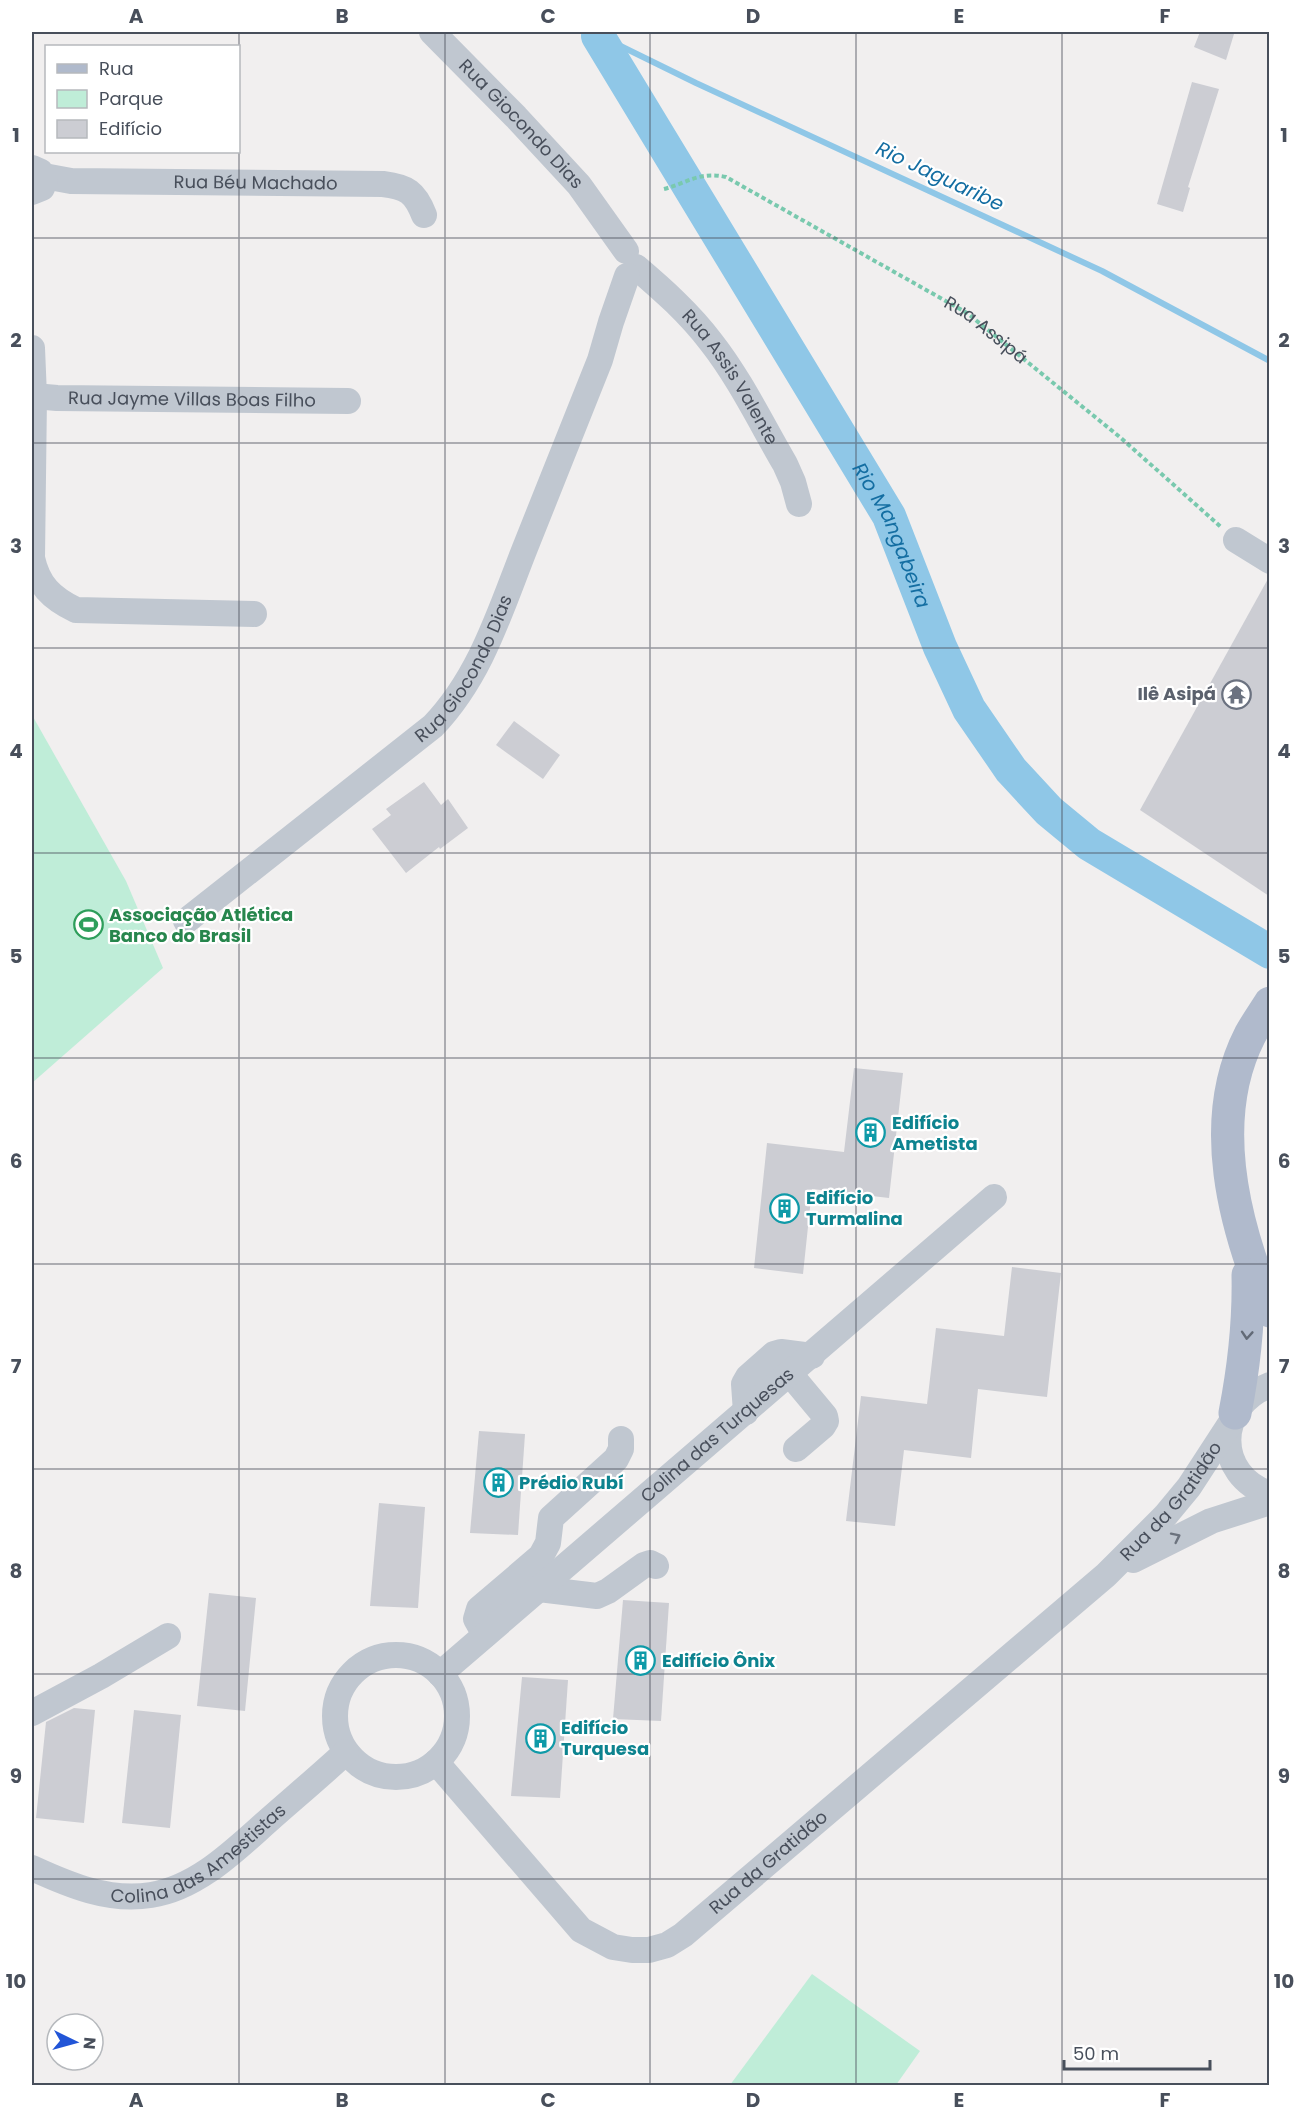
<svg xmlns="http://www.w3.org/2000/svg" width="1301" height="2117" viewBox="0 0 1301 2117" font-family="Poppins,sans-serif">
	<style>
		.green { fill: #bfedd8 }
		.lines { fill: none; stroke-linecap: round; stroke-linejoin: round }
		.stream { stroke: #8fc7e7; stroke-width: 6 }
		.river { stroke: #8fc7e7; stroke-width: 34 }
		.building { fill: #cccdd3 }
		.path { stroke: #79c9ae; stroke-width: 4; stroke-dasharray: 4.5 3; stroke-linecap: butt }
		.minor { stroke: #c0c7d0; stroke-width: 26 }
		.major { stroke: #b0bacc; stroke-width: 33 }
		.oneway { stroke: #626a77 }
		.oneway2 { stroke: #6c737e }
		.grid { fill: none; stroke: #484f5b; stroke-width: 1.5; stroke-opacity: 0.55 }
		.labels { text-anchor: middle; stroke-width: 4.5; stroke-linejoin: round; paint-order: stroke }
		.street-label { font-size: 18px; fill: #484f5b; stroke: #fff }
		.worship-label { font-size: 18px; font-weight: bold; fill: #5b616d; stroke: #fff; text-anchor: end }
		.leisure-label { font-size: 18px; font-weight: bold; fill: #27864d; stroke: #fff; text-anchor: start }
		.culture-label { font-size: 18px; font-weight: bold; fill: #0d838f; stroke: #fff; text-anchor: start }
		.water-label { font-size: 20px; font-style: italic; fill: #146ea2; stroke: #fff }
		.neatline { fill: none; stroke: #484f5b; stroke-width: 2 }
		.grid-label { font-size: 20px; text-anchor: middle; font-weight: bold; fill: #484f5b }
	</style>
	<rect width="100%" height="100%" fill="#f1efef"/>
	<g class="green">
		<path d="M32 715 126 881 163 968 32 1083Z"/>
		<path d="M812 1974 920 2051 896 2085H730Z"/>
	</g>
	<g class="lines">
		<path class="stream" d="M592 32 696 83 1102 271 1270 361"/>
		<path class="river" id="s1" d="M598 36 889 516 940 647 969 709 1011 770 1049 811 1089 844 1270 952"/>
	</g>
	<g class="building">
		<path d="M1200 32H1226L1234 34 1226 60 1194 47Z"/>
		<path d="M1192 82 1219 89 1188 187 1190 188 1183 212 1157 204Z"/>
		<path d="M1269 577V896L1140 810Z"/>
		<path d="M514 721 560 755 543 779 496 745Z"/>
		<path d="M424 782 441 805 448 799 468 828 440 849 439 847 406 873 372 829 391 815 386 809Z"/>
		<path d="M854 1068 903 1073 889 1198 812 1189 803 1274 754 1268 767 1143 844 1152Z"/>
		<path d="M1012 1267 1061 1273 1047 1397 978 1389 971 1458 904 1450 895 1526 846 1521 861 1396 927 1404 936 1328 1004 1336Z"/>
		<path d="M479 1431 525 1434 518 1535 470 1533Z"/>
		<path d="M379 1503 425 1507 418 1608 370 1606Z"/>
		<path d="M209 1593 256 1598 245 1711 197 1706Z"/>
		<path d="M623 1600 669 1603 661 1721 613 1719Z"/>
		<path d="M522 1677 568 1680 560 1798 511 1796Z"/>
		<path d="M74 1708 95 1710 84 1823 36 1818 46 1722Z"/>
		<path d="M134 1710 181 1715 170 1828 122 1823Z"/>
	</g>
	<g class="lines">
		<path class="path" id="s2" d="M664 189C687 183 700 171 726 177L967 313 1121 438 1221 527"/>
		<g class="minor">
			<path id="s3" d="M432 32 516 117 579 185 626 251"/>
			<path id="s4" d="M44 176 71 181 383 184C407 187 415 192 424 215"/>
			<path d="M32 192 42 188 45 180 41 172 32 168"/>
			<path id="s5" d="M636 267C663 290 689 313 711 342 740 379 761 423 785 464L793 482 799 504"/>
			<path d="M32 348 34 396 32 558C38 585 51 598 76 610L254 614"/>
			<path id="s6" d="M34 396 57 398 348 401"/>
			<path d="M1236 540 1270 561"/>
			<path id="s7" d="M186 921 433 726C481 676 500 611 525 548 550 485 575 423 600 360L611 322 627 276"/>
			<path d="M790 1374 825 1416 826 1421 823 1426 796 1449"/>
			<path d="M1270 1385C1215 1405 1214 1475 1270 1494"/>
			<path d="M746 1412 744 1384 748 1377 774 1354 781 1352 812 1356"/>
			<path d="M1133 1560 1211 1521 1270 1502"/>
			<path d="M539 1589 597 1596 608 1591 644 1565 650 1563 656 1566"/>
			<path d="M485 1635 476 1619 479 1609 541 1556 548 1543 551 1518 616 1459 621 1449V1439"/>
			<circle cx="396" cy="1716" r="61"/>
			<path id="s8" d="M440 1674 994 1197"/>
			<path d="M32 1713 101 1676 168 1636"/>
			<path id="s9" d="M436 1762 581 1930 613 1947 632 1950H649L667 1945 683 1935 1106 1575 1165 1516 1189 1487 1230 1424"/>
			<path id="s10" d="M32 1868C69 1885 109 1902 151 1895 198 1888 236 1849 270 1819 295 1797 321 1775 346 1752"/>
		</g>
		<g class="major">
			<path d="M1270 1003C1263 1014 1256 1024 1250 1035 1206 1121 1234 1226 1270 1311"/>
			<path d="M1235 1413C1244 1367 1249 1322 1248 1275"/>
		</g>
	</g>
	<defs><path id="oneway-chevron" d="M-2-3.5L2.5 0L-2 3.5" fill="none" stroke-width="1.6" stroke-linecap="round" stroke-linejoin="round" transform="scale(1.5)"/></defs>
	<use class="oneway" href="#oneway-chevron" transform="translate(1247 1335) rotate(94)"/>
	<use class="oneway2" href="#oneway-chevron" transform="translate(1176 1537) rotate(-26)"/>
	<path class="grid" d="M239 32V2086M445 32V2086M650 32V2086M856 32V2086M1062 32V2086M32 238H1270M32 443H1270M32 648H1270M32 853H1270M32 1058H1270M32 1264H1270M32 1469H1270M32 1674H1270M32 1879H1270"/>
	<defs>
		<symbol id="temple-ring" viewBox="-11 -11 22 22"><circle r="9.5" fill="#fff" stroke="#6b7280" stroke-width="1.5"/><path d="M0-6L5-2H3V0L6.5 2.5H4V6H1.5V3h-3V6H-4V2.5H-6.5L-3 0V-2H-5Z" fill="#6b7280"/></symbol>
		<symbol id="stadium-ring" viewBox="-11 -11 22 22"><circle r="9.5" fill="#fff" stroke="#2e9e5b" stroke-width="1.5"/><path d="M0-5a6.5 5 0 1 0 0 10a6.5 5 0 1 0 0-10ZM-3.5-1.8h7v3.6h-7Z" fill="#2e9e5b"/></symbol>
		<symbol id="building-ring" viewBox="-11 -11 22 22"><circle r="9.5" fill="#fff" stroke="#0f9aa8" stroke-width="1.5"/><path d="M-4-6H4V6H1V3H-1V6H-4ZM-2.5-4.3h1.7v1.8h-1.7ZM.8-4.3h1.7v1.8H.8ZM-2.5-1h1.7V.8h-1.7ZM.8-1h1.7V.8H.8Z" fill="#0f9aa8"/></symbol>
	</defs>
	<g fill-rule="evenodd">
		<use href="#temple-ring" x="1220" y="678" width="33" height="33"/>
		<use href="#stadium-ring" x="72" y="908" width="33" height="33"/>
		<use href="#building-ring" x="854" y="1116" width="33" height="33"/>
		<use href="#building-ring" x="768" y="1192" width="33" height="33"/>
		<use href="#building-ring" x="482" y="1466" width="33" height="33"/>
		<use href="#building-ring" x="624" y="1644" width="33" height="33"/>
		<use href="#building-ring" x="524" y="1722" width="33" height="33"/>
	</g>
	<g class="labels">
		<g class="street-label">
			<text dy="6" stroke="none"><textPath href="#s3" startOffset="128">Rua Giocondo Dias</textPath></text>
			<text dy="6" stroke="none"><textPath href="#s4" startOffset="212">Rua Béu Machado</textPath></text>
			<text dy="6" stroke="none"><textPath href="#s2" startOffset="366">Rua Assipá</textPath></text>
			<text dy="6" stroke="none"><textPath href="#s5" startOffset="146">Rua Assis Valente</textPath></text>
			<text dy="6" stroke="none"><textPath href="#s6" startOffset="158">Rua Jayme Villas Boas Filho</textPath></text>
			<text dy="6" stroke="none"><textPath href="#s7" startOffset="380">Rua Giocondo Dias</textPath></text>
			<text dy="6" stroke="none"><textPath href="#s8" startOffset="366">Colina das Turquesas</textPath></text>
			<text dy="6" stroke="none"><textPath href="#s9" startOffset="986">Rua da Gratidão</textPath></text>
			<text dy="6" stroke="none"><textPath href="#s10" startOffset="184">Colina das Amestistas</textPath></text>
			<text dy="6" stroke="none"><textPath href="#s9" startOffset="444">Rua da Gratidão</textPath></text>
		</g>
		<g class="worship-label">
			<text x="1216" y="700">Ilê Asipá</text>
		</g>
		<g class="leisure-label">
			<text x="109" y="921">Associação Atlética<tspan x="109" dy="21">Banco do Brasil</tspan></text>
		</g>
		<g class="culture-label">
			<text x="892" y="1129">Edifício<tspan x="892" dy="21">Ametista</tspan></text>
			<text x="806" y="1204">Edifício<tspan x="806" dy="21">Turmalina</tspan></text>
			<text x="519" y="1489">Prédio Rubí</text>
			<text x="662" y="1667">Edifício Ônix</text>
			<text x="561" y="1734">Edifício<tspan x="561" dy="21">Turquesa</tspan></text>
		</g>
		<g class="water-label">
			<text transform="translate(940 176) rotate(25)" y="7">Rio Jaguaribe</text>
			<text dy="7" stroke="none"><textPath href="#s1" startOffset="580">Rio Mangabeira</textPath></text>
		</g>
	</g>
	<rect width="1301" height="2117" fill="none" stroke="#ffffff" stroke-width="66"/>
	<rect x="45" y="45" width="195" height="108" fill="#ffffff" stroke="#b6b9bd" stroke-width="1.5"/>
	<rect x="57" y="64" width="30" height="9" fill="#b0bacc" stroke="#b6b9bd" stroke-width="1.5"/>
	<text x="99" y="75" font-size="18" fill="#484f5b">Rua</text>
	<rect x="57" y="90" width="30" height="18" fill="#bfedd8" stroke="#b6b9bd" stroke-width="1.5"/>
	<text x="99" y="105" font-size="18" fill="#484f5b">Parque</text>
	<rect x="57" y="120" width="30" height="18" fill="#cccdd3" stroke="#b6b9bd" stroke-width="1.5"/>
	<text x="99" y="135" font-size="18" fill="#484f5b">Edifício</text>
	<g transform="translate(75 2042) rotate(95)"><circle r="28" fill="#ffffff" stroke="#b6b9bd" stroke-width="1.5"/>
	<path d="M0-4.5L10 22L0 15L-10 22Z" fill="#2255d7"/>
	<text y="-9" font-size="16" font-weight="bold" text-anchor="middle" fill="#484f5b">N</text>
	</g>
	<path d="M1064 2060v9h146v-9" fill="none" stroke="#484f5b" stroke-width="3"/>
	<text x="1073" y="2060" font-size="18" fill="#484f5b" stroke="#ffffff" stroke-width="4.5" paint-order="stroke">50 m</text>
	<rect x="33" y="33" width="1235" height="2051" class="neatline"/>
	<g class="grid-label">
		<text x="136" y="23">A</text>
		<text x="342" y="23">B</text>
		<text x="548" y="23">C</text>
		<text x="753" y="23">D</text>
		<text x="959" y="23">E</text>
		<text x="1165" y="23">F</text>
		<text x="16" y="142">1</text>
		<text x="1284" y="142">1</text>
		<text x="16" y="347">2</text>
		<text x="1284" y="347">2</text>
		<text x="16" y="553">3</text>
		<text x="1284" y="553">3</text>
		<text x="16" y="758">4</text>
		<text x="1284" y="758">4</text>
		<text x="16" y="963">5</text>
		<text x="1284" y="963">5</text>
		<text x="16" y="1168">6</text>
		<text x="1284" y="1168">6</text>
		<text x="16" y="1373">7</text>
		<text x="1284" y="1373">7</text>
		<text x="16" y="1578">8</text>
		<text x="1284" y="1578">8</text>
		<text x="16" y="1783">9</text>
		<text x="1284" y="1783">9</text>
		<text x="16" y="1988">10</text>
		<text x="1284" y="1988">10</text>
		<text x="136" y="2107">A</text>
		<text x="342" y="2107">B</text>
		<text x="548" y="2107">C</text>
		<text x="753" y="2107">D</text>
		<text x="959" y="2107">E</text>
		<text x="1165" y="2107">F</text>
	</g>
</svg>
